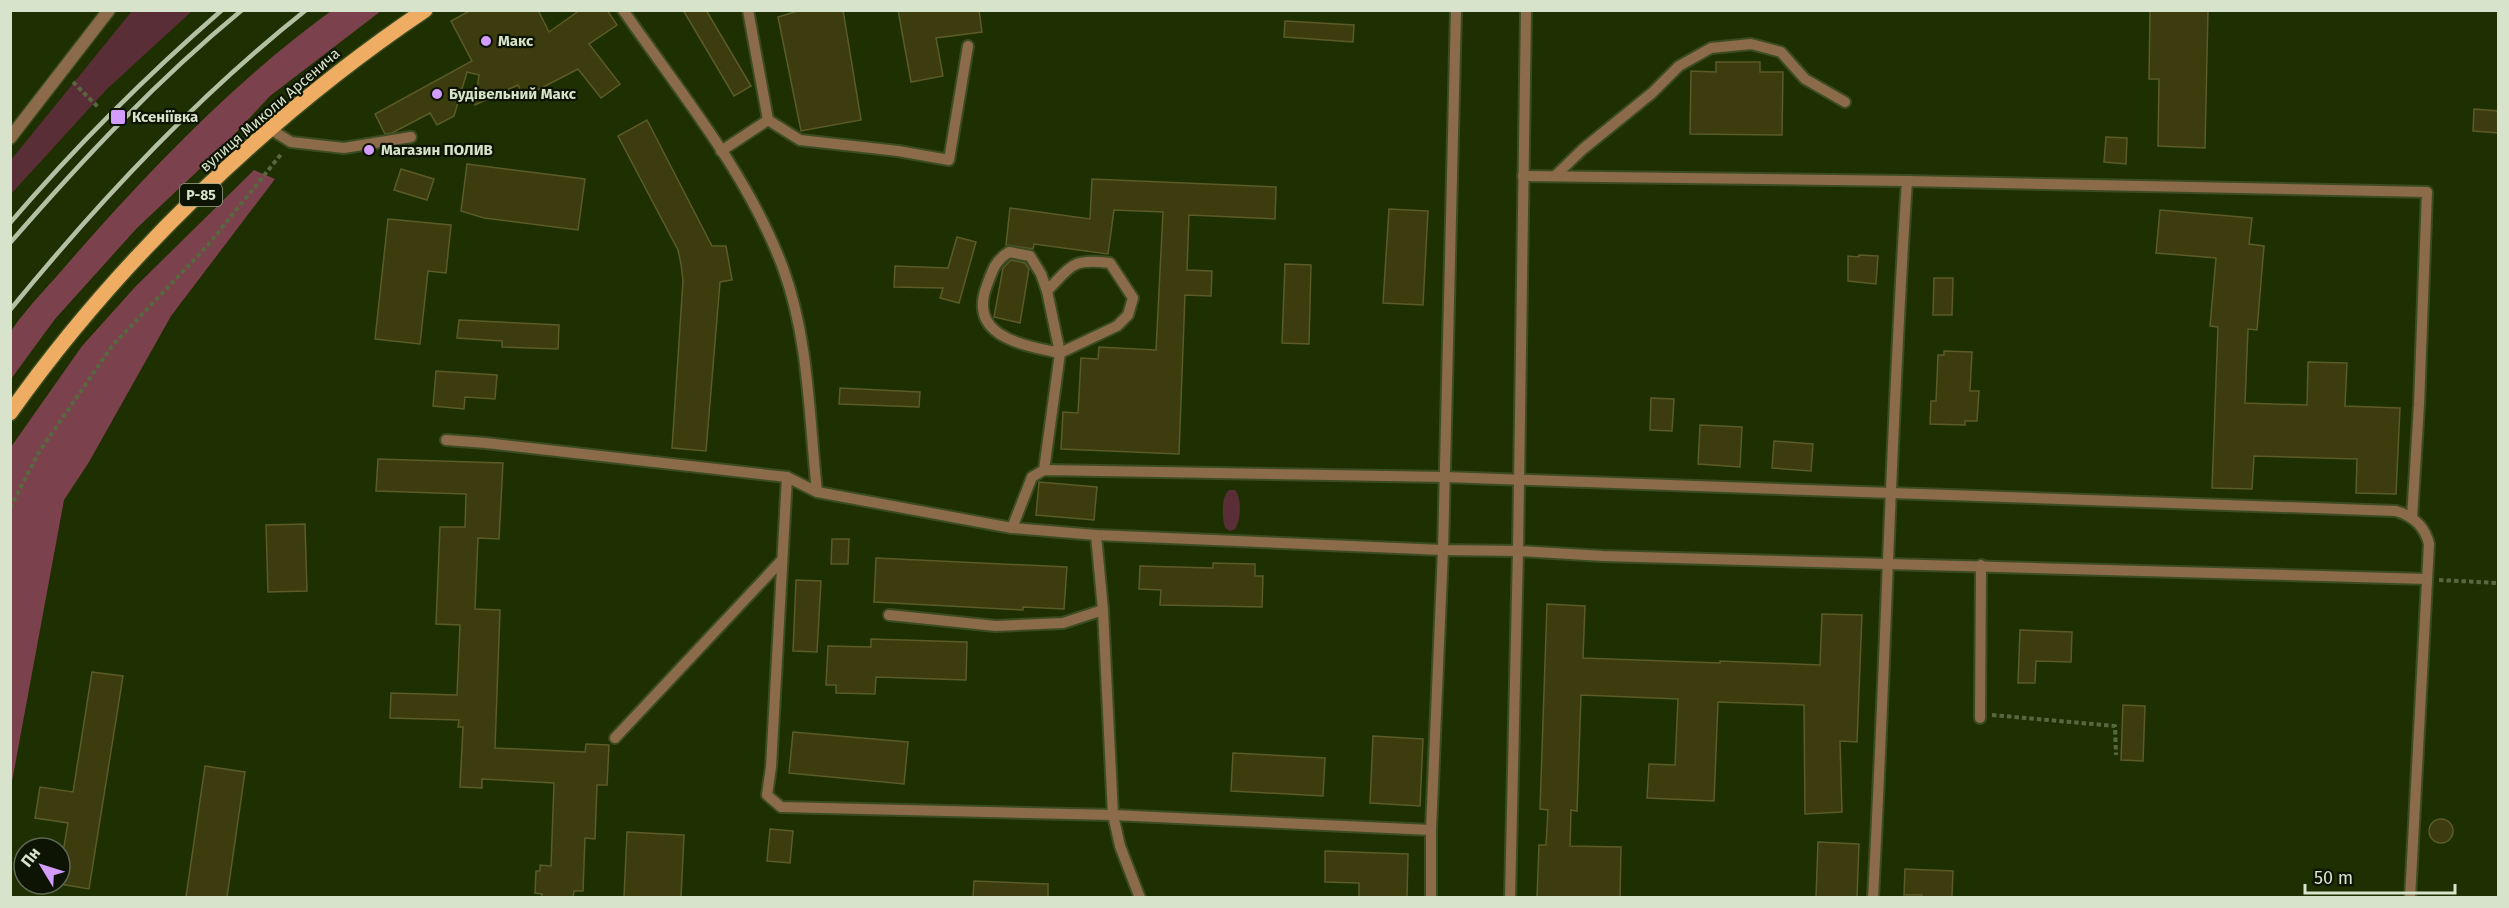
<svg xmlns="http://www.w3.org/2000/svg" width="2509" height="908" viewBox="0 0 2509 908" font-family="'Fira Sans',sans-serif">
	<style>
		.green { fill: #5a2e36 }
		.forest { fill: #7b414c }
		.building { fill: #3d3c0f; stroke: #5b5b28; stroke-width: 1.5 }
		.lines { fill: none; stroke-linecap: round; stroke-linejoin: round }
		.service-casing { stroke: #3c4c22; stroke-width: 14 }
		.minor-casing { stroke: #3c4c22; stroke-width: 15 }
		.primary-casing { stroke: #3c4c22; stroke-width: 18 }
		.path { stroke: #586740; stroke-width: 4; stroke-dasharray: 4.5 3; stroke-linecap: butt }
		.service { stroke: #8b6b49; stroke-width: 10 }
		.minor { stroke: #8b6b49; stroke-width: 12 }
		.primary { stroke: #eead62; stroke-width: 15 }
		.rail { stroke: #b3c0a4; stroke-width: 4.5 }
		.poi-dot { fill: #d29dfd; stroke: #0d1404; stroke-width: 2 }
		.labels { text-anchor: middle; stroke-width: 4.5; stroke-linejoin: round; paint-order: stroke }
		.shield { fill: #0d1404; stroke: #9aa58f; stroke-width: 1.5 }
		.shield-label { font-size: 14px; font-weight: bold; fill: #d7e3ca }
		.poi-label { font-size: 15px; font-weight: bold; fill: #d7e3ca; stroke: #0d1404; text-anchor: start }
		.street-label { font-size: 15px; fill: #d7e3ca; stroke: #0d1404 }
	</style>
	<rect width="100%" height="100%" fill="#1e2f02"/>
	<g class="green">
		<path d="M132 11H192L107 89 11 194V160Z"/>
		<path d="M1229 490H1235C1242 498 1241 521 1235 529L1230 531 1225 528C1222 518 1221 496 1229 490Z"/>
	</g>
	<g class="forest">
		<path d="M331 11H381L270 96 220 150 137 228 55 319 11 379C10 366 7 347 10 334 13 324 47 287 56 277 139 181 228 86 331 11Z"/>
		<path d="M254 170 275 179 171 316 89 462 64 500 11 787V447L82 346 136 286Z"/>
	</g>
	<g class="building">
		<path d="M471 10H538L549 32 580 10H607L617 25 589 44 620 84 601 98 578 69 524 97 518 85 475 105 479 75 467 72 454 116 437 125 430 113 392 133 385 134 375 114 472 61 451 21Z"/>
		<path d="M683 10H706L751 86 734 96Z"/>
		<path d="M801 10H843L861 120 801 131 778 17Z"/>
		<path d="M898 10H979L982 32 936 38 943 76 911 82Z"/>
		<path d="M2150 10H2208L2205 148 2158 146 2159 79H2149Z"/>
		<path d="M1285 21 1354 25 1353 42 1284 37Z"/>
		<path d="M1716 62H1760V72H1783L1782 135 1690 134 1691 71 1716 72Z"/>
		<path d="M2474 109 2499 111V133L2473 131Z"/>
		<path d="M647 120 712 246H726L732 280 720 282 706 451 672 448 683 281 681 264 678 250 618 136Z"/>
		<path d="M2106 137 2127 138 2126 164 2104 162Z"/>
		<path d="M467 164 585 179 578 230 484 218 461 211Z"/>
		<path d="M401 169 434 179 427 200 394 190Z"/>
		<path d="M1092 179 1276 187 1275 219 1189 215 1187 270 1212 271 1211 296 1185 295 1179 454 1061 449 1063 412 1078 413 1081 358 1098 359 1099 347 1156 350 1163 212 1114 210 1108 254 1034 244 1033 249 1006 245 1010 208 1090 219Z"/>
		<path d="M1389 209 1428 211 1423 305 1383 303Z"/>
		<path d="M2160 210 2252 218 2249 244 2264 246 2257 330 2248 329 2245 403 2307 405 2308 362 2347 363 2345 406 2400 408 2396 494 2356 493 2357 459 2254 456 2252 489 2212 488 2218 327 2210 326 2216 258 2156 253Z"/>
		<path d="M388 219 451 225 446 273 428 271 420 344 375 339Z"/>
		<path d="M957 237 976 242 959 303 940 298 943 288 894 287 895 266 948 268Z"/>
		<path d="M1859 255 1878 256 1876 284 1848 281V256L1859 257Z"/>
		<path d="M1011 260 1025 263 1029 269 1020 323 994 317 1003 268Z"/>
		<path d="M1285 264 1311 265 1309 344 1282 343Z"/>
		<path d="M1934 278H1953L1952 315H1933Z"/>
		<path d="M459 320 559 325 558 349 502 347V341L457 338Z"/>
		<path d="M1944 351 1972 352 1970 391H1979L1977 421H1965V425L1930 424 1931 401H1936L1938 355H1944Z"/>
		<path d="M436 371 497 375 495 399 465 397 464 409 433 406Z"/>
		<path d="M840 388 920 392 919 407 839 404Z"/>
		<path d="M1651 398 1674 399 1672 431 1650 430Z"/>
		<path d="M1700 425 1742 427 1740 467 1698 464Z"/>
		<path d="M1774 441 1813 444 1811 471 1772 468Z"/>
		<path d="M378 459 503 463 499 539 478 538 475 609 500 610 495 748 585 752 586 744 609 745 607 785H597L595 839 585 838 583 891H574L573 897H542V894L535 893 536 871H540V865L551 866 554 783 482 779V788L460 787 463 727H458L459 720 390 718 391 693 457 695 460 625 436 624 440 527H465L466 494 376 491Z"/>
		<path d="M1039 482 1097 487 1094 520 1036 515Z"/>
		<path d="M305 524 307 591 268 592 266 525Z"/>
		<path d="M832 539H849L848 564H831Z"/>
		<path d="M876 558 1067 567 1064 609 1023 607V610L874 602Z"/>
		<path d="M1213 563 1255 564V576H1263L1262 607 1160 605 1161 590 1139 589 1140 566 1213 568Z"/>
		<path d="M796 580 821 581 817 652 793 651Z"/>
		<path d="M1547 604 1585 606 1583 658 1720 663V661L1820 665 1822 614 1862 615 1857 742 1840 741 1842 812 1805 814 1804 705 1718 702 1714 801 1647 798 1649 764 1675 765 1678 699 1581 695 1577 811 1571 810 1570 846 1621 847 1620 897H1537L1539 845H1546L1548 810 1540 809Z"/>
		<path d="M2020 630 2072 632 2071 662 2036 661 2035 683H2018Z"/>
		<path d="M871 639 967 642 966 680 876 677 875 694 836 693V685H826L828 646 871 647Z"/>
		<path d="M92 672 123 676 89 889 60 884V870L68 823 35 818 40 787 73 792Z"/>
		<path d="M2123 705 2145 706 2143 761 2121 760Z"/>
		<path d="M793 732 908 742 904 784 789 773Z"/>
		<path d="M1373 736 1423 739 1420 806 1370 803Z"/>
		<path d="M1233 753 1325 758 1323 796 1231 791Z"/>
		<path d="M205 766 245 772 227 897H186Z"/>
		<circle cx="2441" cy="831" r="12"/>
		<path d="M770 829 793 831 790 863 767 861Z"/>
		<path d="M627 832 684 835 681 897H624Z"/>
		<path d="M1818 842 1859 844 1857 897H1816Z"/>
		<path d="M1325 851 1408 854 1407 897H1359V883L1325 882Z"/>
		<path d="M1905 869 1953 871 1952 897H1922V895H1904Z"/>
		<path d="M974 881 1048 884V897H973Z"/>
	</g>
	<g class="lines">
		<defs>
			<g id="service">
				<path d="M623 10C680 92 748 174 783 268 809 339 809 417 817 492"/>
				<path d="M768 120 800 140 898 151 949 160 968 46"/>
				<path d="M270 129 291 142 344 148 411 137"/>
				<path d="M721 151 768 120 748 10"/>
				<path d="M1523 176 1907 181"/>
				<path d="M1555 176 1583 149 1652 93 1679 66 1711 48 1751 44 1781 52 1805 79 1845 102"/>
				<path d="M446 440 486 443 787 477 817 492 1012 528 1096 535 1443 550 1518 551 1603 556 2427 579"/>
				<path d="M1044 470 1060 353 1117 326 1128 315 1133 298 1110 263C1072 258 1072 265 1047 291L1060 353C1023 345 967 337 987 285 993 269 995 261 1009 252L1030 256 1041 274 1047 291"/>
				<path d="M787 477 771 767 767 795 781 807 1113 815 1431 830"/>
				<path d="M1012 528 1032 477 1044 470 1445 477 2396 511C2413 516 2425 527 2429 544L2410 898"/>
				<path d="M1096 535 1103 610 1113 815 1120 846 1140 898"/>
				<path d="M889 615 996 626 1063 623 1103 610"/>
				<path d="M1980 718 1981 565"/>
				<path d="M615 738 782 560"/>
				<path d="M1431 898V830L1443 550 1456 10"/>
				<path d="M1510 898 1518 551 1526 10"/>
				<path d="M1873 898C1886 659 1891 419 1907 181L2427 192 2419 405 2412 518"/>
			</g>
			<path id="minor" d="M10 138 109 10"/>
			<path id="primary" d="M10 413C118 260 269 115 425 10"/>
		</defs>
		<use href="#service" class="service-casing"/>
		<use href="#minor" class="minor-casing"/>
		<use href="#primary" class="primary-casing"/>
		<g class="path">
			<path d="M73 82 98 107"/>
			<path d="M10 508 39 452 112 346 208 245 282 153"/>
			<path d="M2439 580 2498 583"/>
			<path d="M1992 715 2115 726 2116 755"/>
		</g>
		<use href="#service" class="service"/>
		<use href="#minor" class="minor"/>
		<use href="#primary" class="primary"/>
		<g class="rail">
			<path d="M10 223C75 147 146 76 222 10"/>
			<path d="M10 243C82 160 157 80 242 10"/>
			<path d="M10 310C99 201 195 98 306 10"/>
		</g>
	</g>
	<g class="poi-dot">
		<circle cx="486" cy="41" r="6"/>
		<circle cx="437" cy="94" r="6"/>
		<rect x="110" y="109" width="16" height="16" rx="3"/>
		<circle cx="369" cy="150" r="6"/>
	</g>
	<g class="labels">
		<rect class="shield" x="180" y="184" width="42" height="22" rx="4.5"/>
		<g class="shield-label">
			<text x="201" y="200">Р-85</text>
		</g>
		<g class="poi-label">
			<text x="498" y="46">Макс</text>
			<text x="449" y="99">Будівельний Макс</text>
			<text x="132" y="122">Ксеніївка</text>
			<text x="381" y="155">Магазин ПОЛИВ</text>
		</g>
		<g class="street-label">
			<text transform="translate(270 110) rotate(-41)" y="5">вулиця Миколи Арсенича</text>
		</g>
	</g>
	<rect width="2509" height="908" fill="none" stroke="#d7e3ca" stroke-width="24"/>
	<g transform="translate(42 866) rotate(308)"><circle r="28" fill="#0d1404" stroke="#5e6753" stroke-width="1.5"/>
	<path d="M0-4.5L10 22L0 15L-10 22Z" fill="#d29dfd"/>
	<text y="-9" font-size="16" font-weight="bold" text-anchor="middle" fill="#d7e3ca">Пн</text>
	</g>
	<path d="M2305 884v9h150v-9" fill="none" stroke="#d7e3ca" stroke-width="3"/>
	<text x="2314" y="884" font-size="18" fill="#d7e3ca" stroke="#0d1404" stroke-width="4.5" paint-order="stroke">50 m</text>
</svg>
